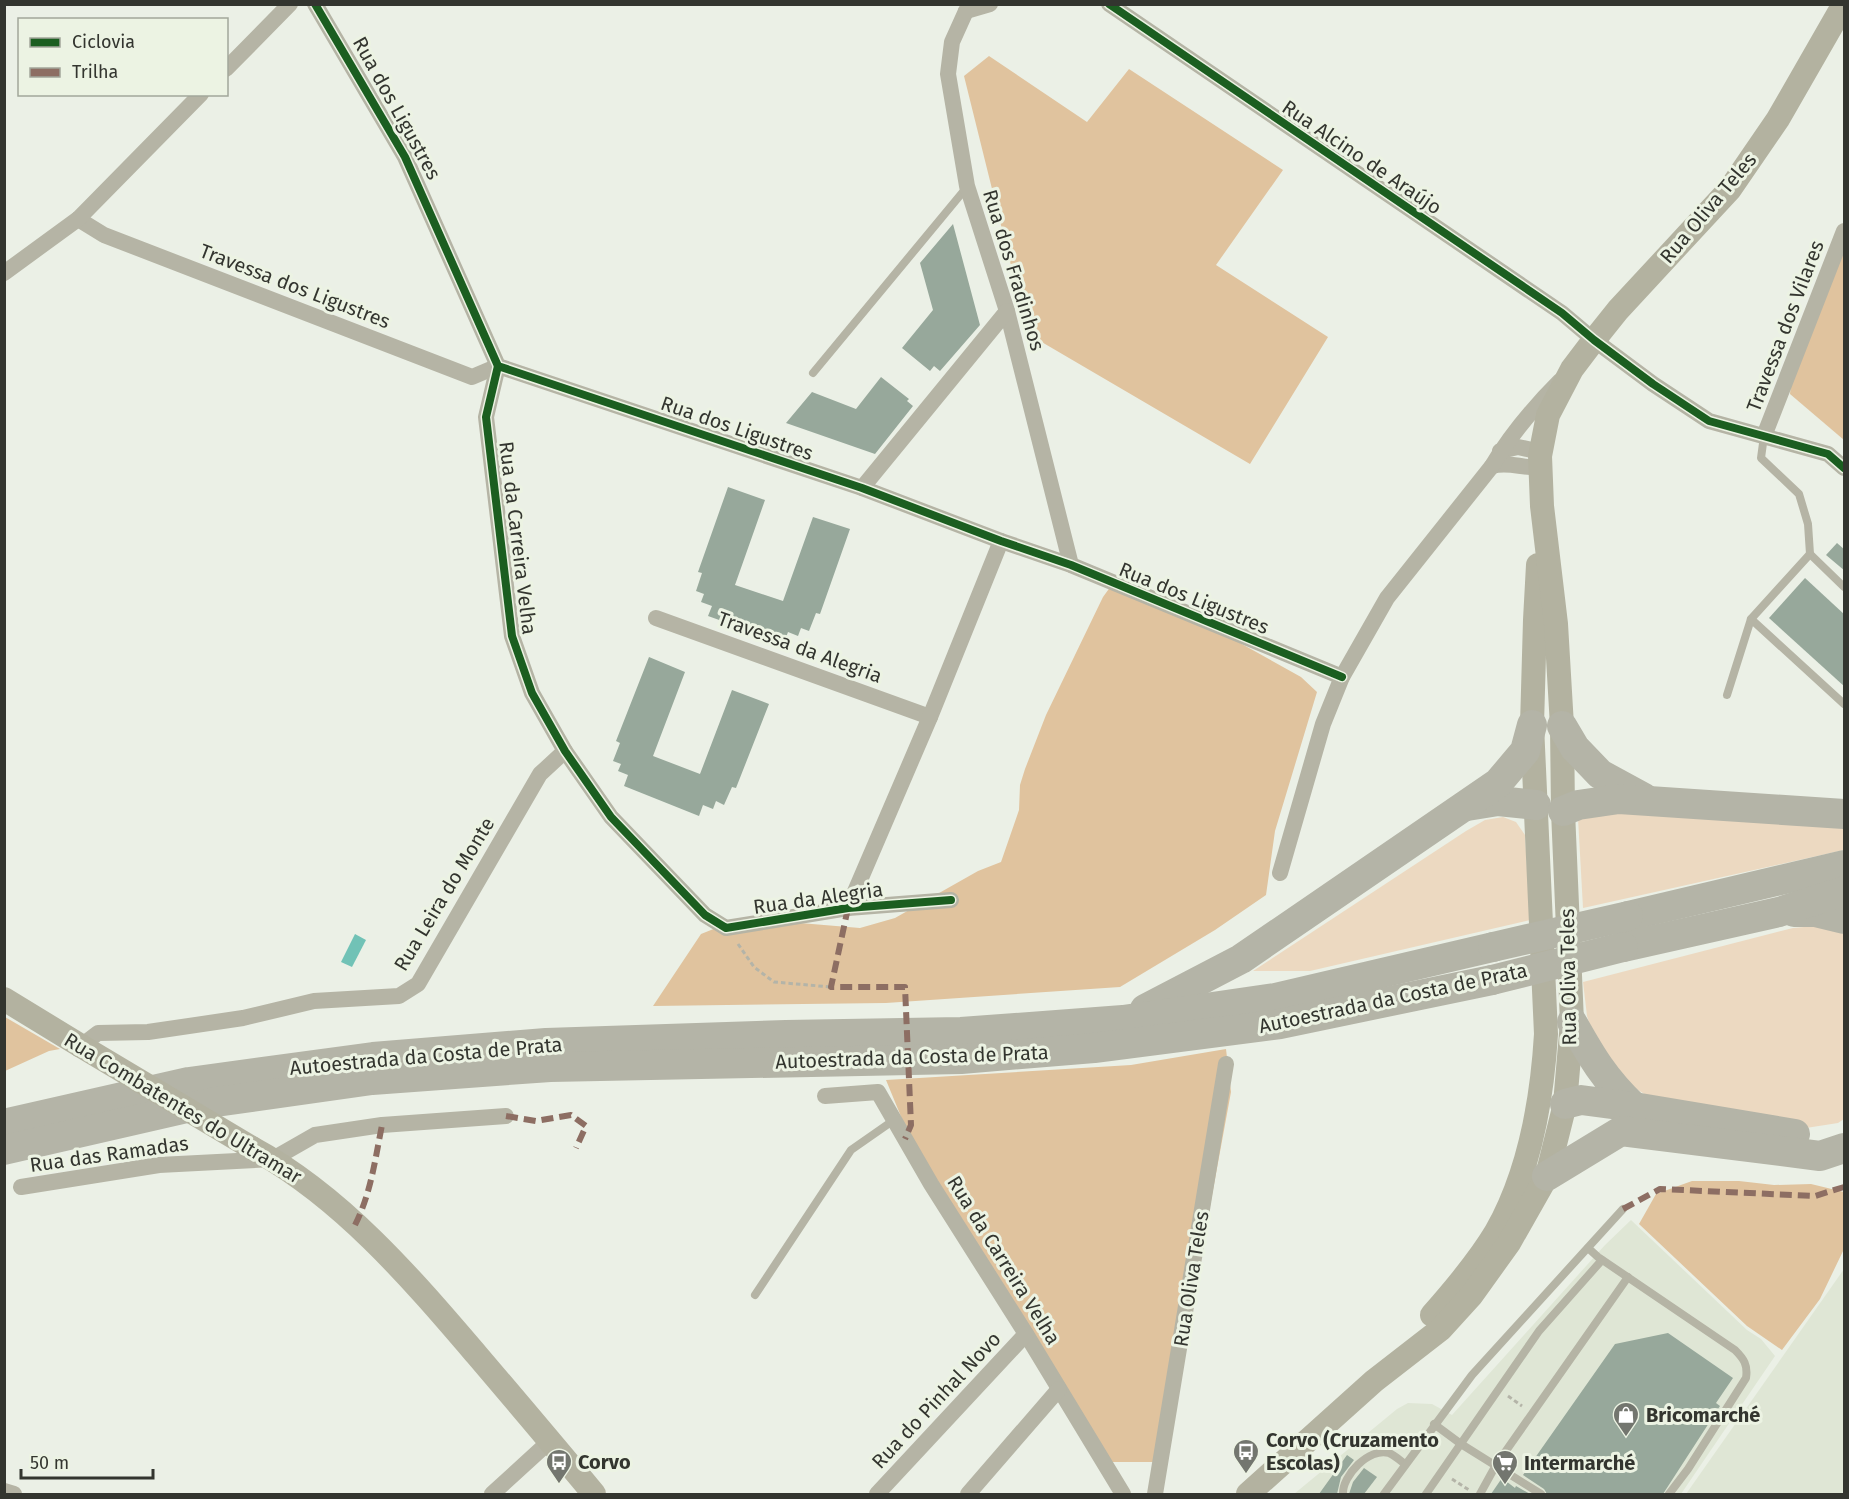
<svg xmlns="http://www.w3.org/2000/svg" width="1849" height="1499" viewBox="0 0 1849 1499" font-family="'Fira Sans',sans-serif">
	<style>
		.built { fill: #dfe6d5 }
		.green { fill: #ecd9c1 }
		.forest { fill: #e0c39e }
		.water { fill: #71c2b6 }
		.building { fill: #97a89b }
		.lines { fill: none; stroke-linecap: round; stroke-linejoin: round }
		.path { stroke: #b4b4a8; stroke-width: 3; stroke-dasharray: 4.5 3; stroke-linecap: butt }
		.service { stroke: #b5b4a5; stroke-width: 8 }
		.minor { stroke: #b5b4a5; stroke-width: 16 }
		.secondary { stroke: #b3b2a0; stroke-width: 24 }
		.motorway { stroke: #b4b4a7; stroke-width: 30 }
		.secondary-bridge { stroke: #b3b2a0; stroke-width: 24 }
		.motorway-bridge { stroke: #b4b4a7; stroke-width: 30 }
		.quiet { stroke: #8d6e63; stroke-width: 6; stroke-dasharray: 12 6; stroke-linecap: butt }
		.cycleway-casing { stroke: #ecf3e3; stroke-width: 11 }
		.cycleway { stroke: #1b5e20; stroke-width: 8 }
		.labels { text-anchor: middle; stroke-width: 6; stroke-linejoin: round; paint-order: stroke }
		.street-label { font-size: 20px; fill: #33352f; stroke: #ecf3e3 }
		.poi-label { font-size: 20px; font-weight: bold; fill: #33352f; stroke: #ecf3e3; text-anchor: start }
	</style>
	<rect width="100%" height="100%" fill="#ebf0e6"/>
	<g class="built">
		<path d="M1631 1220 1747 1330 1761 1339 1775 1356 1681 1494H1294L1397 1409 1408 1403 1432 1404 1452 1415 1605 1245Z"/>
		<path d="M1844 1269V1494H1686Z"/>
	</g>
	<g class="green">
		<path d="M1599 809 1844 822V850L1583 908 1578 818Z"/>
		<path d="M1503 817 1516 822 1525 835 1530 920 1310 971H1253L1466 831 1485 820Z"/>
		<path d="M1826 925 1844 931V1119L1838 1123 1806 1128 1651 1098 1633 1087 1595 1042 1587 1016 1583 982 1793 928Z"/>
	</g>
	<g class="forest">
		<path d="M989 56 1087 122 1129 69 1283 170 1216 265 1328 337 1250 464 1028 334 964 76Z"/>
		<path d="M1844 230V440L1790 394 1793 362Z"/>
		<path d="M1111 586 1222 633 1301 677 1317 692 1275 831 1266 895 1215 930 1120 987 886 1003 653 1006 701 934 721 926 800 923 860 928 895 918 978 871 1001 862 1019 810 1020 785 1025 769 1046 715 1103 597Z"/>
		<path d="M4 1017H5L60 1049 49 1051 5 1071Z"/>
		<path d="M1226 1049 1231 1092 1163 1462H1105L932 1192 886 1080 1131 1065Z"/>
		<path d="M1692 1181H1739L1774 1185 1811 1184 1844 1192V1249L1820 1299 1782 1350 1747 1326 1639 1224 1656 1194Z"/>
	</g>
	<path class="water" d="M355 934 366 940 352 967 341 962Z"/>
	<g class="building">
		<path d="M953 224 980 325 940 371 934 366 930 371 902 348 933 310 920 263Z"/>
		<path d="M881 377 909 399 907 401 913 406 875 454 786 423 812 392 856 409Z"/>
		<path d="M728 487 765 500 735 585 783 601 813 517 850 529 820 614 816 613 809 631 801 628 798 636 788 632 784 643 708 616 712 606 701 602 704 594 696 591 702 573 698 572Z"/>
		<path d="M1837 543 1845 550V571L1826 555Z"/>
		<path d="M1805 578 1845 615V687L1769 618Z"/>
		<path d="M649 657 685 672 653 756 700 774 732 690 769 704 736 788 732 787 724 805 716 801 713 809 703 805 699 816 624 786 628 775 618 771 621 764 613 761 620 743 616 741Z"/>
		<path d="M1668 1333 1733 1378 1716 1403 1720 1406 1663 1494H1547L1544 1489 1523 1475 1615 1344Z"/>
		<path d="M1347 1455 1354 1460 1341 1477 1337 1494H1319Z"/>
		<path d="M1364 1468 1377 1477 1364 1494H1349L1353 1482Z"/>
		<path d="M1502 1478 1515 1488 1516 1486 1530 1494H1491Z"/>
	</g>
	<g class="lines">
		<g class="path">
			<path d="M738 944 754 967 774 982 831 987"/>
			<path d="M1508 1396 1522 1406"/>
			<path d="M1452 1479 1469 1490"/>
		</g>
		<g class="service">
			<path d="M813 373 967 187"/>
			<path d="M1764 436 1761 458 1799 494 1808 524 1810 554 1844 587"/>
			<path d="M1751 619 1844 704"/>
			<path d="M1727 695 1751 619 1810 554"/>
			<path d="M1588 1248 1598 1257 1735 1350C1744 1359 1748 1365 1746 1378L1688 1469 1669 1494"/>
			<path d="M755 1295 851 1150 894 1120"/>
			<path d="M1434 1424 1461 1444 1541 1494"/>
			<path d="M1343 1494C1342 1476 1369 1447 1389 1453 1394 1455 1401 1461 1405 1464"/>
			<path d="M1384 1494 1472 1375 1623 1209"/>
			<path d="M1426 1494 1539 1331 1602 1260"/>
			<path d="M1480 1494 1496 1465 1628 1277"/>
		</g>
		<g class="minor">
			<path d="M315 4 405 157 498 366 862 488 1001 541 1071 565 1342 677"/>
			<path d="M1109 4 1562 313 1594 340 1653 384 1709 421 1828 454 1844 468"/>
			<path d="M966 11 952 42 948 74 967 186 1007 311 1071 565"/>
			<path d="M966 11 990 4"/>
			<path d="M226 69 290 4"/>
			<path d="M78 219 104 235 472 377 498 366"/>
			<path d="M4 273 78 219 201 94"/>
			<path d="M498 366 486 417 512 636 532 693 565 751 611 817 705 915 726 928 848 908 951 900"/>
			<path d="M1764 436 1844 231"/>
			<path d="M1500 451 1518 447 1541 452"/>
			<path d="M1492 466C1509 461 1523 469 1541 467"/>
			<path d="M862 488 1007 311"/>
			<path d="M656 618 930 717"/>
			<path d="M1280 873 1323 724 1342 677 1387 598 1492 466C1511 434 1534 407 1560 381"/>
			<path d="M848 908 930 717 1001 541"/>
			<path d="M81 1046 98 1033 148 1032 243 1018 314 1001 399 996 418 984 540 774 565 751"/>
			<path d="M825 1096 878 1092 931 1184 1026 1334 1123 1494"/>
			<path d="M21 1187 159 1165 273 1159 315 1135 382 1125 506 1116"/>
			<path d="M4 1491 14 1494"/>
			<path d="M492 1494 550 1441"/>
			<path d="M877 1494 1026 1334"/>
			<path d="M968 1494 1059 1389"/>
			<path d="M1155 1494 1226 1064"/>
		</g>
		<g class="secondary">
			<path d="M4 999 81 1046"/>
			<path d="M252 1148C341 1196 411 1278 476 1354 516 1401 555 1447 594 1494"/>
			<path d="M1432 1315C1455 1289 1478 1262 1496 1232 1530 1172 1542 1101 1546 1034L1532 725 1535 620 1538 565"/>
			<path d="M1248 1494 1374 1381 1441 1329 1471 1296 1509 1243 1547 1176 1565 1104 1572 1022 1563 811 1562 726 1556 624 1542 506 1540 456 1548 415 1572 369 1594 340 1618 310 1730 189 1778 119 1844 4"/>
		</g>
		<g class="motorway">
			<path d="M1562 726 1575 748 1600 774 1644 798"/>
			<path d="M1467 806 1498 801 1536 805"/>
			<path d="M1563 811 1578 805 1619 799 1844 814"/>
			<path d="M1794 912H1815L1844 919"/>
			<path d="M1628 916 1844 865"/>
			<path d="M1623 947 1779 912 1844 891"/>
			<path d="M1145 1009 1241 959 1498 783 1525 751 1532 725"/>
			<path d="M1572 1022C1591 1056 1605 1080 1634 1107"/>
			<path d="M1565 1104 1581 1100 1634 1107 1795 1134"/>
			<path d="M4 1124 189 1082 373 1057 546 1043 786 1035 961 1032 1123 1020 1275 998 1493 947"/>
			<path d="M4 1150 209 1103 372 1080 550 1067 961 1059 1094 1048 1280 1024 1492 980"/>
			<path d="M1547 1176 1621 1131 1820 1156 1844 1148"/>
		</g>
		<path class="secondary-bridge" d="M81 1046 252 1148"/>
		<g class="motorway-bridge">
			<path d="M1493 947 1628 916"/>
			<path d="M1492 980 1623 947"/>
		</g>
		<g class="quiet">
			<path d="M848 908 831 987H905L911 1125 905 1139"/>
			<path d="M506 1116 536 1121 571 1115 586 1126 576 1148"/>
			<path d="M1623 1209 1660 1189 1815 1196 1844 1187"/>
			<path d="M355 1225C371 1193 375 1160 382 1125"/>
		</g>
		<defs>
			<g id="cycleway">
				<path d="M315 4 405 157 498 366 862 488 1001 541 1071 565 1342 677"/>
				<path d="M1109 4 1562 313 1594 340 1653 384 1709 421 1828 454 1844 468"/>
				<path d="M498 366 486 417 512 636 532 693 565 751 611 817 705 915 726 928 848 908 951 900"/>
			</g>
		</defs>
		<use href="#cycleway" class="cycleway-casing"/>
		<use href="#cycleway" class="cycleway"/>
	</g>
	<defs>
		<symbol id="shop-pin" viewBox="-11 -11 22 30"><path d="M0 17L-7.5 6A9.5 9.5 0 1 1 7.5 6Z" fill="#73766f" stroke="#ecf3e3"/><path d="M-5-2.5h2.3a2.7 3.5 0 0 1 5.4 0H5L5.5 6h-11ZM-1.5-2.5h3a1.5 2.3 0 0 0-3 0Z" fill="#fff"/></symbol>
		<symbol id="bus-pin" viewBox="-11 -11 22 30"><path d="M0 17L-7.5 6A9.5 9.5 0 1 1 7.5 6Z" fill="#73766f" stroke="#ecf3e3"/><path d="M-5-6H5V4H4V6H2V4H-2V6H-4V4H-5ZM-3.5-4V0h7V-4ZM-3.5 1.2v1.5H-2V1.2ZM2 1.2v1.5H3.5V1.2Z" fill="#fff"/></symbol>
		<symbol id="supermarket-pin" viewBox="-11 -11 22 30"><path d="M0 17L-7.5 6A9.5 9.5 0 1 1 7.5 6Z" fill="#73766f" stroke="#ecf3e3"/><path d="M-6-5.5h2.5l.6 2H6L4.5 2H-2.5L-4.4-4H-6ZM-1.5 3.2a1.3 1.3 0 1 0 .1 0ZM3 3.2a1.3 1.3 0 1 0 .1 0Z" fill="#fff"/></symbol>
	</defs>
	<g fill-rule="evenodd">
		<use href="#shop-pin" x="1611" y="1400" width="30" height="40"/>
		<use href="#bus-pin" x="1231" y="1437" width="30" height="40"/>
		<use href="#bus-pin" x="544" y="1447" width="30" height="40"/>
		<use href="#supermarket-pin" x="1490" y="1448" width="30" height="40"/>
	</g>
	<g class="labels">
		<g class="street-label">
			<text transform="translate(397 108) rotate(61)" y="7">Rua dos Ligustres</text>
			<text transform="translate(1362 157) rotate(34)" y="7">Rua Alcino de Araújo</text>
			<text transform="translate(1708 208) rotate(-50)" y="7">Rua Oliva Teles</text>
			<text transform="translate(1014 270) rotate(73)" y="7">Rua dos Fradinhos</text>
			<text transform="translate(295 286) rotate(21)" y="7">Travessa dos Ligustres</text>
			<text transform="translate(1785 326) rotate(-69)" y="7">Travessa dos Vilares</text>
			<text transform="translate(737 428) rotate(19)" y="7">Rua dos Ligustres</text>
			<text transform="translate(518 538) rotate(83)" y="7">Rua da Carreira Velha</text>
			<text transform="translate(1194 598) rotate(22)" y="7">Rua dos Ligustres</text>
			<text transform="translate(800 647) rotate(20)" y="7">Travessa da Alegria</text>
			<text transform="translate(444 894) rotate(-59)" y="7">Rua Leira do Monte</text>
			<text transform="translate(818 898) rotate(-8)" y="7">Rua da Alegria</text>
			<text transform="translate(1568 977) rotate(-91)" y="7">Rua Oliva Teles</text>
			<text transform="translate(1393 998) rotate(-12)" y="7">Autoestrada da Costa de Prata</text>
			<text transform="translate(426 1056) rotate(-5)" y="7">Autoestrada da Costa de Prata</text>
			<text transform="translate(912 1057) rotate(-2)" y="7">Autoestrada da Costa de Prata</text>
			<text transform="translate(183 1108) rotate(31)" y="7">Rua Combatentes do Ultramar</text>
			<text transform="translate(109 1154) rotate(-8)" y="7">Rua das Ramadas</text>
			<text transform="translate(1004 1260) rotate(58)" y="7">Rua da Carreira Velha</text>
			<text transform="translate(1191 1279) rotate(-81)" y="7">Rua Oliva Teles</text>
			<text transform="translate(936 1400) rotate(-47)" y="7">Rua do Pinhal Novo</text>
		</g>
		<g class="poi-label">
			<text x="1646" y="1422">Bricomarché</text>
			<text x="1266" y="1447">Corvo (Cruzamento<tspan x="1266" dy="23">Escolas)</tspan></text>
			<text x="578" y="1469">Corvo</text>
			<text x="1524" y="1470">Intermarché</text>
		</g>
	</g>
	<rect width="1849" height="1499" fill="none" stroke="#33352f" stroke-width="12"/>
	<rect x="18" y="18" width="210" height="78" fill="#ecf3e3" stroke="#a2a79b" stroke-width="1.5"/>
	<rect x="30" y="38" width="30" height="9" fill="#1b5e20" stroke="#a2a79b" stroke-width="1.5"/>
	<text x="72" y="48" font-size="18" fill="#33352f">Ciclovia</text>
	<rect x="30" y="68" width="30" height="9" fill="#8d6e63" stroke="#a2a79b" stroke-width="1.5"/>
	<text x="72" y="78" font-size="18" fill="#33352f">Trilha</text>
	<path d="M21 1469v9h132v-9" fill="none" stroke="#33352f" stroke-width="3"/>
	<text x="30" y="1469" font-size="18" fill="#33352f" stroke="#ecf3e3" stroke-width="4.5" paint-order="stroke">50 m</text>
</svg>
